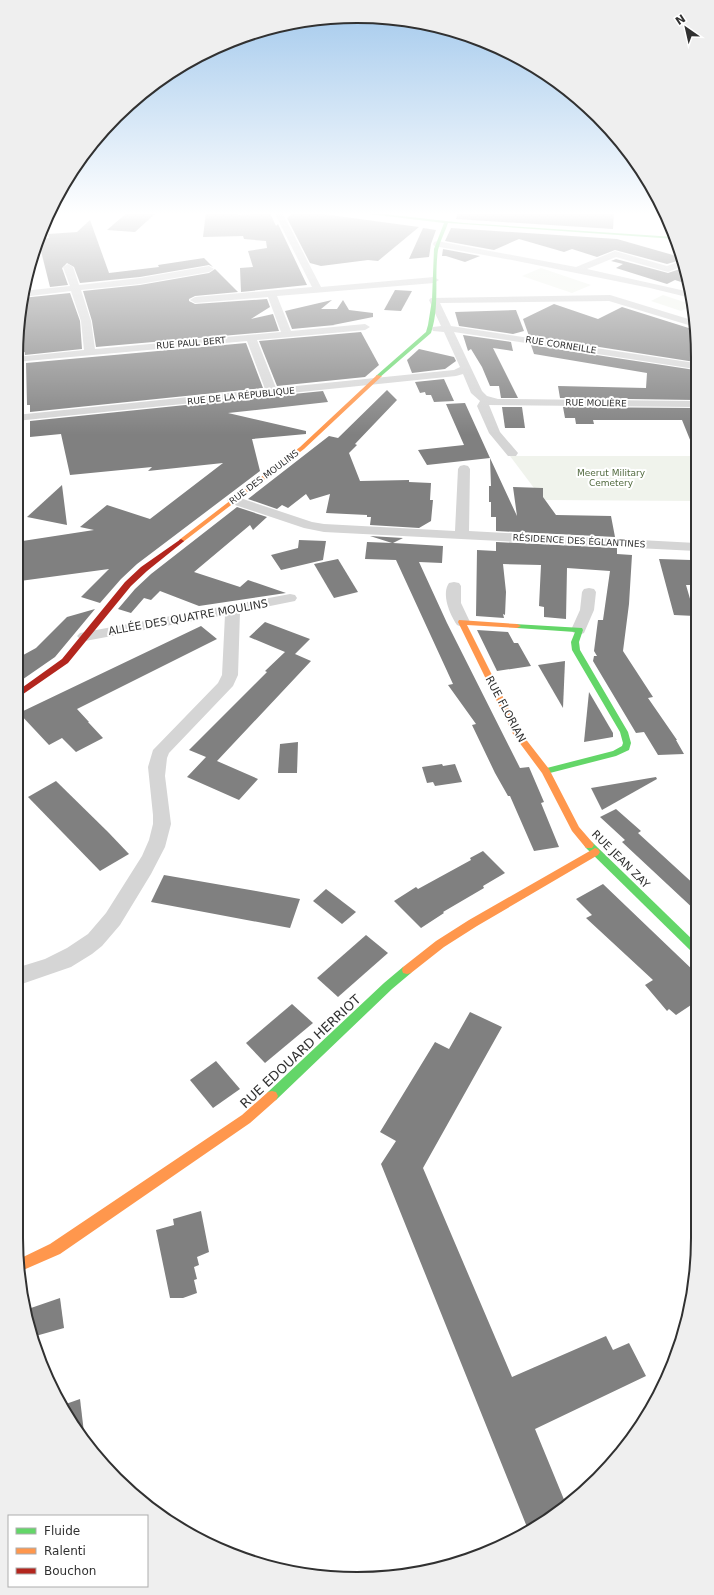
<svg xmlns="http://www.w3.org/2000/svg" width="714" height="1595" viewBox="0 0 714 1595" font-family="'DejaVu Sans',sans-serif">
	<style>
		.green { fill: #f0f3ec }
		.building { fill: #808080 }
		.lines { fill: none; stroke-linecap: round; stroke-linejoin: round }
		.street { fill: #d5d5d5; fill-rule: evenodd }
		.fast { fill: #63d668; fill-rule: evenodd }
		.slow { fill: #ff974d; fill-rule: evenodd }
		.jam { fill: #b3261e; fill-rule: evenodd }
		.labels { text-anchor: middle; stroke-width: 4; stroke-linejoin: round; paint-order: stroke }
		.far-street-label { font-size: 9px; fill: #313131; stroke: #fff }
		.far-park-label { font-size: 9px; fill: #536b40; stroke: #fff }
		.street-label { font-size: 11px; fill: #313131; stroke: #fff }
		.near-street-label { font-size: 13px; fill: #313131; stroke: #fff }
		.rim { fill: none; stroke: #313131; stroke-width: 2 }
	</style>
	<rect width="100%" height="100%" fill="#fff"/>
	<g class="green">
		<path d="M541 268 591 285 572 293 522 276Z"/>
		<path d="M663 295 693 305 681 311 651 301Z"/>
		<path d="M510 456H696V501L543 500Z"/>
	</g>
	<g class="building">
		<path d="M128 212H157L135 232 107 230Z"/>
		<path d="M206 212H238V215L270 213 276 226 278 224 307 285 241 292 240 268 253 267 248 251 267 248 266 241 244 239 243 236 203 237Z"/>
		<path d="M294 212 315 213 419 227 378 261 368 260 321 266 310 263 287 218Z"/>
		<path d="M458 212 470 213 614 212 613 229 456 219Z"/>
		<path d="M90 220 109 273 159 267 158 265 204 258 213 267 209 265 140 277 80 283 74 267 67 263 62 268 68 285 50 287 38 239 49 238 48 234 77 232Z"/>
		<path d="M423 228 436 230 431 244 429 257 409 259Z"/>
		<path d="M451 228 617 239 680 257 681 260 667 264 615 250 597 257 572 249 564 252 519 239 494 250 445 241Z"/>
		<path d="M443 249 480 256 465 262 446 256H442Z"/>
		<path d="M616 259 668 273 683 268 687 284 675 280 667 284 616 268 623 264 611 261Z"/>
		<path d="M215 269 238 292 195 296 189 299V301L195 304 267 299 270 307 251 319 273 314 279 331 96 347 92 321 83 291 140 285 209 273Z"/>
		<path d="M395 290 412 291 401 311 384 310Z"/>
		<path d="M70 293 80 321 82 349 25 355V352L20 353V349L17 350 22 298Z"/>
		<path d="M332 300 321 309H337L343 300 349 310 373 313V317L333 325H335L292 329 285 311Z"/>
		<path d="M554 304 598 319 622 307 695 330V362L529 336 523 319Z"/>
		<path d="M516 310 524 331 513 334 459 326 455 312Z"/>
		<path d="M361 332 379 365 365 377 277 386 259 341Z"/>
		<path d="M463 335 511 342 513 351 493 348 518 398H501L499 386H490L482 367 471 349 468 351Z"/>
		<path d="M246 343 263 388 30 412V405H27L26 363Z"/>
		<path d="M531 345 695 370V400L560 398 558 386 646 388 647 373 534 354Z"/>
		<path d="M419 349 454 357 456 361 445 369 412 373 407 360Z"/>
		<path d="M444 379 454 401 434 402 431 395H426L425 392 420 393 415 382Z"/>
		<path d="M387 390 397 400 355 444 357 445 349 453 360 481 409 480V482L431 483 430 500H433L431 521 419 528 370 525 371 517H367V515L326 513 330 494 310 500 306 494 288 508 282 505 277 509 248 499 329 436 338 438Z"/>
		<path d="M323 391 328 402 228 413 306 431V434L252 439 260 471 137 564 121 579 100 603 81 597 109 569 20 581 16 542 94 530 80 527 107 505 150 519 223 463 148 471 152 467 70 475 61 434 30 437V421Z"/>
		<path d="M465 403 490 458 427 465 418 450 464 445 446 404Z"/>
		<path d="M502 407H522L525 428H505Z"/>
		<path d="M563 407 695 408V452L682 420H593L594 424H576L575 418H565Z"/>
		<path d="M490 458 517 516 513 487 543 488V497L556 515 611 516 615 537 496 531V517H491V502H489V486H491Z"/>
		<path d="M62 485 67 525 27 517Z"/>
		<path d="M237 507 267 517 253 530 250 525 194 572 240 587 248 580 286 593 199 606 160 591 151 600 144 598 131 613 118 609 135 589 151 574Z"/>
		<path d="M370 536 403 538 393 543 443 546 442 563 419 562 447 623 520 768 529 767 544 802 541 803 559 847 534 851 510 796H508L495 773 472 725 476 724 448 685 453 684 396 560 365 559 367 542 392 543Z"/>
		<path d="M299 540 326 541 323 560 281 570 271 555 298 548Z"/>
		<path d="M496 542 617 548V554L632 555 629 604 623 651 653 697 648 698 677 740H676L684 754 658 755 644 732 636 733 593 661 594 656H597L594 651 598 620H603L610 571 567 568 566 619 544 617V607L539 606 541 565 503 564 506 592 505 615 503 614 504 618 476 616 477 550 496 551Z"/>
		<path d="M338 559 358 592 334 598 314 564Z"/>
		<path d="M659 559 691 560 692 564 696 565V585H686L695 616 674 615Z"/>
		<path d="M95 609 55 657 16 684V659L36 648 67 617Z"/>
		<path d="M265 622 310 639 295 654 311 661 217 761 258 779 239 800 187 777 206 757 189 750 267 672 265 671 285 652 249 637Z"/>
		<path d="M201 626 217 639 77 709 89 722H88L103 738 76 752 62 738 49 745 19 713Z"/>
		<path d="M477 630 508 632 514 643H518L531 666 497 671Z"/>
		<path d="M565 661 563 708 538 665Z"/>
		<path d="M589 692 613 733V737L584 742Z"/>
		<path d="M298 742 297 773H278L280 744Z"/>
		<path d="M442 764 443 766 455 764 462 782 435 786 433 782 427 783 422 767Z"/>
		<path d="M656 777 657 779 602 810 591 788Z"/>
		<path d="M56 781 108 832 129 854 100 871 28 797Z"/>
		<path d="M616 809 641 831 638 833 697 887V912L622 842 625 840 600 817Z"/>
		<path d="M483 851 505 873 483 886 484 888 443 912 444 913 421 928 394 901 416 887 418 889 471 860 470 858Z"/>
		<path d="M164 875 256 891 300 899 290 928 151 902Z"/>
		<path d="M603 884 697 974V1001L676 1015 669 1009 667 1011 645 985 653 980 586 918 592 915 576 899Z"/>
		<path d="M326 889 356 912 342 924 313 901Z"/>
		<path d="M366 935 388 953 338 997 317 978Z"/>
		<path d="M292 1004 313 1023 265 1063 246 1043Z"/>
		<path d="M470 1012 502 1027 423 1168 512 1377 606 1336 613 1350 629 1343 646 1376 535 1429 565 1502 529 1532 381 1164 396 1141 380 1132 435 1042 449 1049Z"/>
		<path d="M216 1061 240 1089 213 1108 190 1080Z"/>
		<path d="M201 1211 209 1252 197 1257 199 1265 194 1267 197 1279 194 1280 197 1293 183 1298H170L156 1230 174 1225 173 1219Z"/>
		<path d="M60 1298 64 1328 32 1337 28 1309Z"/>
		<path d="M80 1399 85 1441 60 1406Z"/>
	</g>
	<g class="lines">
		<g class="street">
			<path d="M274 212H282L321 287 434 277 439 280 434 283 277 296 291 331 365 324 370 327 365 330 257 340 276 388 454 370 460 367 444 332 433 331 432 329 433 327 441 326 429 300 431 298 610 295 695 321V327L609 301 440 303 451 326 695 363V369L454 332 482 391 487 396 498 399 695 401V407L489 405 500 432 518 453 516 456H508L489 433 477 406 480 401 471 393 463 374 456 376 16 421V415L265 389 247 341 16 362V357L84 350 81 321 71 291 22 297V291L70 286 63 267 68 264 73 267 79 285 140 278 209 266 214 269 209 272 140 284 81 290 91 321 95 349 281 332 268 297 195 303 190 300 195 297 312 287Z"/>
			<path d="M437 241 576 267 615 251 667 266 681 261 683 266 668 272 616 257 587 269 690 292 691 298 650 288 512 260 434 246 433 244 434 242Z"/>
			<path d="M464 465 468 466 470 469 469 531 696 543V551L324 532 304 528 229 503 227 500 229 497 234 496 312 522 324 524 455 531 458 469 460 466Z"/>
			<path d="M454 582 459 583 461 586V603L470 622 467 625 462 627 457 625C450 615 441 594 449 583Z"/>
			<path d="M589 588 594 589 596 592 594 610 584 633 579 635 574 633 571 630 580 610 582 592 584 589Z"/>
			<path d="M290 594 295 595 297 598 295 601 240 612 238 675 233 686 169 753 167 758 165 776 171 824 165 847 151 874 120 925 102 946 92 954 71 967 16 986V968L45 959 67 948 88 934 106 913 142 856 149 840 153 824V815L148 767 153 750 218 683 222 675 225 615 85 641 80 639 77 636 80 633Z"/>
		</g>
		<g class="fast">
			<path d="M352 212H366L464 223 675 237V239L448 223C445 232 440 241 438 250 434 277 440 306 431 333L379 378 376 376 377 375 426 332 428 325 432 300 434 249 444 223Z"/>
			<path d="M514 624 582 628 583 630 579 642 580 650 628 732 631 743 629 750 616 756 546 774 543 773 542 771 543 769 613 751 622 746 623 743 620 732 572 650 571 642 575 632 517 628 513 626Z"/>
			<path d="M589 841 592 842 697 944V954L693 953 586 848 584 845 586 842Z"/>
			<path d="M407 966 411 967 412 970 411 973 392 989 276 1100 272 1101 268 1100 266 1096 268 1092 384 983 403 967Z"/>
		</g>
		<g class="slow">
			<path d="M377 375 382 376 304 449 183 542H179V540L300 447Z"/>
			<path d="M459 620 517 624 521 626 517 628 467 625 521 733 549 769 579 827 592 842 594 845 592 848H586L572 831 542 773 513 734 458 622Z"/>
			<path d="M595 848 598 849 600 852 598 855 477 926 444 947 411 973 407 974 403 973 402 970 403 967 436 941 469 920Z"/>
			<path d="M272 1091 276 1092 278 1096 276 1100 250 1123 60 1254 21 1271 19 1259 50 1244 242 1115 268 1092Z"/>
		</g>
		<path class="jam" d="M181 539 184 541 183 542 147 571 131 586 68 663 16 699V692L62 659 125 582 141 567Z"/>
	</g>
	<linearGradient id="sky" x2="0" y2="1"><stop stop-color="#a3c9ec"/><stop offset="0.49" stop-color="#fff"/><stop offset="1" stop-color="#fff" stop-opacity="0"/></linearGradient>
	<rect width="714" height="435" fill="url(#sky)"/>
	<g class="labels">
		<g class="far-street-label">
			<text transform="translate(191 343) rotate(-5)" y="3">RUE PAUL BERT</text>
			<text transform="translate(561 345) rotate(9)" y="3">RUE CORNEILLE</text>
			<text transform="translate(241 396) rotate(-6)" y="3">RUE DE LA RÉPUBLIQUE</text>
			<text transform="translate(596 403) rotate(1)" y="3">RUE MOLIÈRE</text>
			<text transform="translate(264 477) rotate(-37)" y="3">RUE DES MOULINS</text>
			<text transform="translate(579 541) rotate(3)" y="3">RÉSIDENCE DES ÉGLANTINES</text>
		</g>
		<g class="far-park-label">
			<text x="611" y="476">Meerut Military<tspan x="611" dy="10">Cemetery</tspan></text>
		</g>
		<g class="street-label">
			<text transform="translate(188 617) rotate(-10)" y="4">ALLÉE DES QUATRE MOULINS</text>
			<text transform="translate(506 709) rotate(62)" y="4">RUE FLORIAN</text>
			<text transform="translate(621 859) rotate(45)" y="4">RUE JEAN ZAY</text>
		</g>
		<g class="near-street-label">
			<text transform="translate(300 1051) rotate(-43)" y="5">RUE EDOUARD HERRIOT</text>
		</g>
	</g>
	<path d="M0 0H714V1595H0ZM357 23H357A334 334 0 0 1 691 357V1238A334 334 0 0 1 357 1572H357A334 334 0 0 1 23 1238V357A334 334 0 0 1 357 23Z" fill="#efefef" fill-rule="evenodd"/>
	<path class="rim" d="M357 23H357A334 334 0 0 1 691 357V1238A334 334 0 0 1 357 1572H357A334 334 0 0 1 23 1238V357A334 334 0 0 1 357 23Z"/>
	<rect x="8" y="1515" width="140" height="72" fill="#ffffff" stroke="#adadad"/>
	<rect x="16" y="1528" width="20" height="6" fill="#63d668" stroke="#adadad"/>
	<text x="44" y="1535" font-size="12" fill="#313131">Fluide</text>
	<rect x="16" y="1548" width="20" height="6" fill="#ff974d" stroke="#adadad"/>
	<text x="44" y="1555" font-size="12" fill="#313131">Ralenti</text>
	<rect x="16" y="1568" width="20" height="6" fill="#b3261e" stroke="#adadad"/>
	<text x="44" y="1575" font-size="12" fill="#313131">Bouchon</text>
	<g transform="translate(686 28) rotate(326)" stroke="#ffffff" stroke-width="3" paint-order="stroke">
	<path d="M0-3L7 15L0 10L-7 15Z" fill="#313131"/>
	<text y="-6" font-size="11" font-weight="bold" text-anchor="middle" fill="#313131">N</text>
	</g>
</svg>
